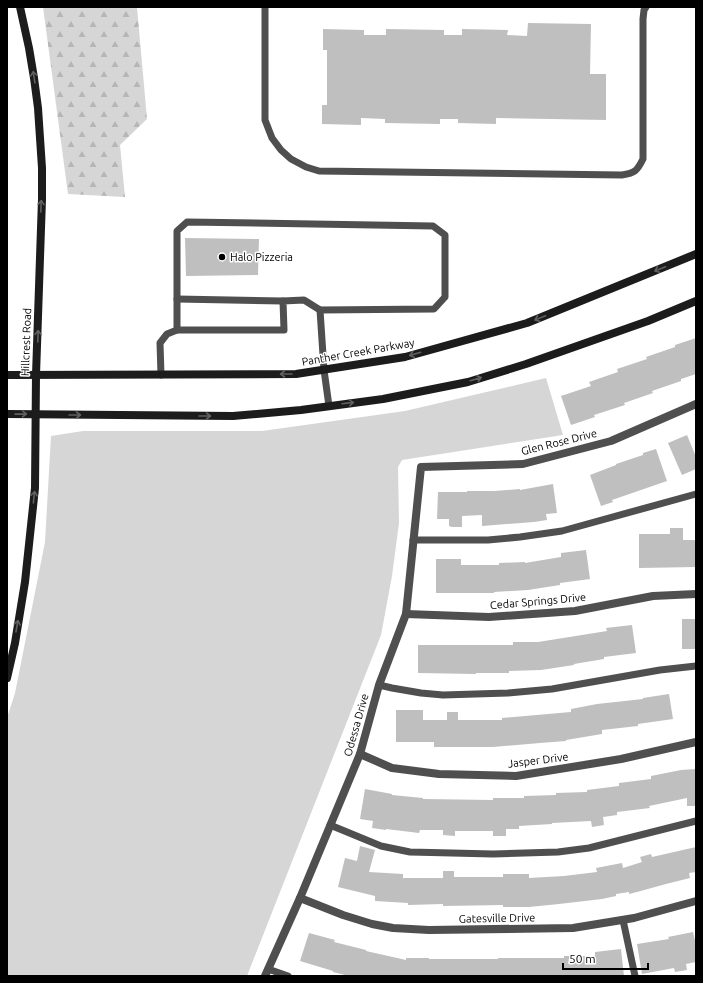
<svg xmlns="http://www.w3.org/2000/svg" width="703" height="983" viewBox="0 0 703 983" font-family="Ubuntu,sans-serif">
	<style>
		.grass { fill: #d6d6d6 }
		.forest { fill: url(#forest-firs) }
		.building { fill: #bfbfbf }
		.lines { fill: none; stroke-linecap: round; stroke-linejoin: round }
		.lane { stroke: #4f4f4f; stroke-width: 7 }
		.street { stroke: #4f4f4f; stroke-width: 8 }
		.secondary { stroke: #1c1c1c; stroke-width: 8 }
		.oneway { stroke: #606060 }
		.poi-dot { fill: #000; stroke: #fff; stroke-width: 1.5 }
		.labels { text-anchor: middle; stroke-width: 3; stroke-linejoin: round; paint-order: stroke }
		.poi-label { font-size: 11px; fill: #000; stroke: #fff; text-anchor: start }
		.street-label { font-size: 11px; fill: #000; stroke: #fff }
	</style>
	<defs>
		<pattern id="forest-firs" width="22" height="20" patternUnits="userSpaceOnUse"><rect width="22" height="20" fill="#d6d6d6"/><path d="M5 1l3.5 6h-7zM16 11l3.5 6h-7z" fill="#b6b6b6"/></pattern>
	</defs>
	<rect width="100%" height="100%" fill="#fff"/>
	<path class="grass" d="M546 378 563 435 402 460 398 467 399 523 392 576 381 635 247 976H7V718L15 693 45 542 51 436 83 431H262L405 411Z"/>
	<path class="forest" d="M43 7H137L147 119 120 145 125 197 68 194Z"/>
	<g class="building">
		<path d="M528 23 591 24 590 74H606V120L496 118V124L458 123V119H440V124L385 123V119L361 118V125L322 124V105H327V50H323V29L364 30V35H386V29L444 30V35H462V29L508 30 507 35 527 36Z"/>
		<path d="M185 238 259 239 258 275 186 276Z"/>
		<path d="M696 338V374L681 379V381L652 391 653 393 624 403 625 405 594 415 595 417 571 425 561 396 591 386 589 382 618 372 617 369 647 359 646 357 675 347V345Z"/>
		<path d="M687 435 696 457V469L682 475 668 443Z"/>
		<path d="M656 449 667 481 612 500 613 502 601 506 590 475 616 465V464L643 455V453Z"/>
		<path d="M553 484 557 513 546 514 547 520 534 522 482 526V515L462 516V527H452L449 526V519H437L438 492H467V491H494L520 489V490Z"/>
		<path d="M670 528H683V540H696V567L639 568V534H670Z"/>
		<path d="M586 550 590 579 560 583V585L528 590 494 592V593H436V559H461V565H499V563L525 562V563L561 557V553Z"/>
		<rect x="682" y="619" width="14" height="30"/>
		<path d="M632 625 636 653 604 657V659L574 664V665L541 670 509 671V673H476V674L418 673V645H513V642H538L607 631 606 628Z"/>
		<path d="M669 694 673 719 638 724V726L602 730V734L566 740V741L540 743 493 747H434V742H396V710H423V720H447V712H458V720H502V718L571 712V709L597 704 643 699V698Z"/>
		<path d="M696 769V806H687V798L649 806 650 808 617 812V815L603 817 604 825 592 827 591 821 552 823V824L519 826V829H506V836H493V831H455V836L443 835V830H420L419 833 386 829V830L372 828 373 821 360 819 365 789 392 794V795L423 798V799L493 800V798H524V796L556 795V793L587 792V790L619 786V783L651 779V776L681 770Z"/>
		<path d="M360 846 375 850 369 872 403 874V878H443V871H454V877H503V874H529V878L564 876 597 872 596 868 622 863 623 868 642 862 640 857 651 854 652 857 696 847V872L689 873 690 878 666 884 637 892 629 894V892L616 894V896L602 899 559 904 529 907H503V905L443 906V904L408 905V903L375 901V896L338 887 345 858 357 861Z"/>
		<path d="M693 932 696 945V962L686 964 687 970 675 972 674 968 642 974 637 944 669 939 668 937Z"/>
		<path d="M309 933 335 940 334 942 366 950V951L406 960V958H429V959H498V958H564V956H595V952L621 949 624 976H349L333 972V971L300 961Z"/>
	</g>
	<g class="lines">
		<g class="lane">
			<path d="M265 7V120L272 138 281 150 291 159 306 167 319 171 622 175C635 173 637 171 643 159V19L644 10 646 7"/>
			<path d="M177 299 283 301"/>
			<path d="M177 330H284L283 301 304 300 320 310"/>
			<path d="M161 375 160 343 167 334 177 330V231L187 222 433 226 445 235V297L434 309 320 310 324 370 329 406"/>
			<path d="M413 540H488L520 537 562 531 696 494"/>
			<path d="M379 685 392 688 421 693 443 695 508 693 552 689 660 670 696 666"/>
			<path d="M330 825 381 846 410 852 493 854 558 852 589 848 696 821"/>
			<path d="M623 920 635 976"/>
			<path d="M268 969 288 976"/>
		</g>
		<g class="street">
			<path d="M406 614 489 617 575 611 653 596 696 594"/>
			<path d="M360 754 392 768 439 774 516 776 621 759 696 742"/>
			<path d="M300 898 343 915 372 924 393 928 429 930 573 928 634 918 696 901"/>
			<path d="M265 976 300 898 360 754 379 685 406 614 421 467 523 464 611 441 696 404"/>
		</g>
		<g class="secondary">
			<path d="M7 375 296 374 405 357 527 323 696 254"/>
			<path d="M7 414 233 416 301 410 383 399 468 382 526 364 648 321 696 301"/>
			<path d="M7 678 15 643 25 582 35 488 36 375 42 199V168L38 108 34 78 29 48 20 7"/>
		</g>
	</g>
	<defs><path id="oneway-shaft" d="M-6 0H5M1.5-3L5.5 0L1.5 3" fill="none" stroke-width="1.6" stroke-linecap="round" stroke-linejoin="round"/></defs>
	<g class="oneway">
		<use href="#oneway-shaft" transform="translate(34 77) rotate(-99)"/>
		<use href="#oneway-shaft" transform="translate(41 206) rotate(-88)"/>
		<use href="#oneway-shaft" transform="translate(660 269) rotate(158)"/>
		<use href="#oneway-shaft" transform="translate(540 318) rotate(158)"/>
		<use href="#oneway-shaft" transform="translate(38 336) rotate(-88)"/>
		<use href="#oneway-shaft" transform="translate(415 354) rotate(164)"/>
		<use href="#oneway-shaft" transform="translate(286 374) rotate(180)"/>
		<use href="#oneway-shaft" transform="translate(476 379) rotate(-16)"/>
		<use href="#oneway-shaft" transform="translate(348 403) rotate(-7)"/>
		<use href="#oneway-shaft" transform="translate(21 414) rotate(-1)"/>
		<use href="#oneway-shaft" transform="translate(75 415)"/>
		<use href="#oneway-shaft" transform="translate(205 416)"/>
		<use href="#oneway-shaft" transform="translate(34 497) rotate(-84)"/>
		<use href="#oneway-shaft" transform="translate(17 626) rotate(-80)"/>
	</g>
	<circle class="poi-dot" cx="222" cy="257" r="4"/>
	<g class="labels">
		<g class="poi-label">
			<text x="230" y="261">Halo Pizzeria</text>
		</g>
		<g class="street-label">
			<text transform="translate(26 342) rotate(-88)" y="4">Hillcrest Road</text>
			<text transform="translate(358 352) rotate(-10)" y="4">Panther Creek Parkway</text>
			<text transform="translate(559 442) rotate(-14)" y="4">Glen Rose Drive</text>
			<text transform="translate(538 601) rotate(-5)" y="4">Cedar Springs Drive</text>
			<text transform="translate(356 725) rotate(-74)" y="4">Odessa Drive</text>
			<text transform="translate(538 760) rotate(-7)" y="4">Jasper Drive</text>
			<text transform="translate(497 918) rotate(-1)" y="4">Gatesville Drive</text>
		</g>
	</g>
	<rect width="703" height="983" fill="none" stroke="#000000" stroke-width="16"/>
	<path d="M563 963v6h85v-6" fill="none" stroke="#000000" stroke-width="2"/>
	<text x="569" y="963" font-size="12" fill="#000000" stroke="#ffffff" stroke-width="3" paint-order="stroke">50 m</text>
</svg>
